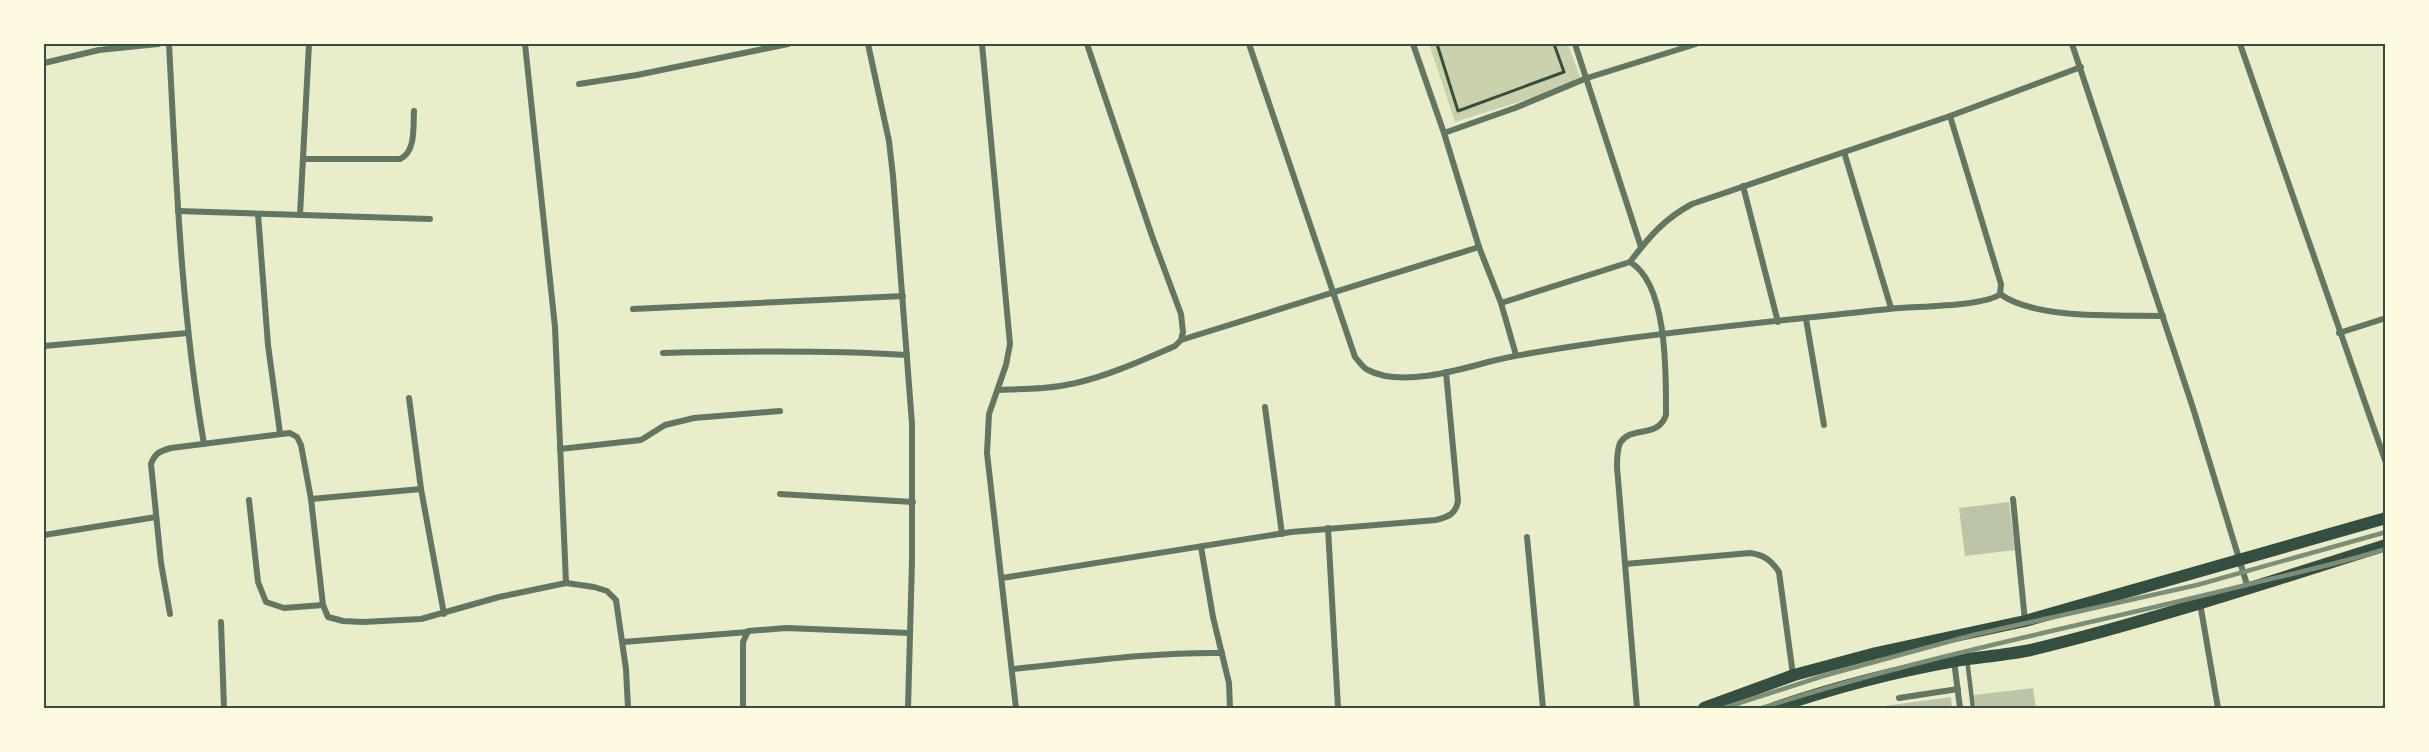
<svg xmlns="http://www.w3.org/2000/svg" width="2429" height="752" viewBox="0 0 2429 752" font-family="Signika,sans-serif">
	<style>
		.green { fill: #cad2ad }
		.building { fill: #bcc5a7 }
		.lines { fill: none; stroke-linecap: round; stroke-linejoin: round }
		.path { stroke: #344e41; stroke-width: 3 }
		.service { stroke: #617663; stroke-width: 4.5 }
		.minor { stroke: #617663; stroke-width: 6 }
		.secondary { stroke: #344e41; stroke-width: 12 }
		.rail { stroke: #7c8e77; stroke-width: 4.5 }
		.neatline { fill: none; stroke: #344e41; stroke-width: 2 }
	</style>
	<rect width="100%" height="100%" fill="#e9edc9"/>
	<path class="green" d="M1429 44H1568L1582 82 1455 122Z"/>
	<g class="building">
		<path d="M2009 502 2015 550 1965 556 1959 508Z"/>
		<path d="M2033 688 2036 708H1976L1974 695Z"/>
		<path d="M1951 697 1952 708H1885V706Z"/>
	</g>
	<g class="lines">
		<path class="path" d="M1437 44 1458 111 1564 72 1554 44"/>
		<path class="service" d="M1967 659 1973 708"/>
		<g class="minor">
			<path d="M169 44C176 177 181 312 204 444"/>
			<path d="M525 44 555 327 566 583"/>
			<path d="M868 44 889 141 893 176 912 424V561L908 708"/>
			<path d="M982 44 1010 344 1006 365 989 414 987 453 1016 708"/>
			<path d="M1249 44 1355 357C1359 361 1363 368 1368 370 1399 387 1456 371 1488 362 1528 352 1569 347 1609 341 1702 328 1795 319 1889 309 1913 306 1984 307 2000 294L2001 284 1950 116"/>
			<path d="M1413 44 1444 133 1479 247 1501 303 1516 355"/>
			<path d="M1575 44 1641 247"/>
			<path d="M2072 44 2193 408 2248 588"/>
			<path d="M2240 44 2386 463"/>
			<path d="M44 63 99 50 158 44"/>
			<path d="M579 84 637 75 788 44"/>
			<path d="M1444 133 1515 108 1587 78 1696 44"/>
			<path d="M1844 152 1891 308"/>
			<path d="M303 159H400C416 152 413 127 414 111"/>
			<path d="M1743 186 1778 322"/>
			<path d="M178 211 430 219"/>
			<path d="M258 214 268 345 280 433"/>
			<path d="M300 215 309 44"/>
			<path d="M1630 262C1649 237 1664 219 1692 204L1950 116 2081 67"/>
			<path d="M2000 294C2036 320 2119 315 2163 316"/>
			<path d="M1501 303 1630 262C1668 284 1666 375 1666 415 1658 439 1631 425 1620 443 1617 450 1617 460 1617 467L1637 708"/>
			<path d="M633 309 903 296"/>
			<path d="M1806 319 1824 425"/>
			<path d="M2339 333 2386 318"/>
			<path d="M1181 340 1479 247"/>
			<path d="M44 346 188 333"/>
			<path d="M663 353C745 351 826 350 907 355"/>
			<path d="M998 390C1024 389 1050 389 1076 383 1110 375 1143 360 1175 346L1181 340 1183 332 1181 314 1152 236 1087 44"/>
			<path d="M409 398 421 489 444 614"/>
			<path d="M1265 407 1282 534"/>
			<path d="M560 449 641 440 665 425 694 418 780 411"/>
			<path d="M780 494 913 502"/>
			<path d="M311 499 421 489"/>
			<path d="M2013 499 2025 621"/>
			<path d="M249 500 258 582 266 602 284 608 323 605"/>
			<path d="M1328 528 1338 708"/>
			<path d="M44 535 156 517"/>
			<path d="M1527 537 1543 708"/>
			<path d="M1201 547 1213 617 1229 683 1230 708"/>
			<path d="M1625 564 1750 553C1764 555 1771 560 1779 572L1793 675"/>
			<path d="M1002 578 1291 532 1436 520C1448 517 1456 514 1458 501L1446 372"/>
			<path d="M2200 603 2218 708"/>
			<path d="M170 614 161 563 151 464C155 453 160 451 171 448L290 433 297 437 301 445 311 499 323 605 328 617 343 621 363 622 421 619 499 597 566 583 594 587 607 591 616 600 626 669 628 708"/>
			<path d="M221 622 224 708"/>
			<path d="M623 642 748 632"/>
			<path d="M1954 661 1960 708"/>
			<path d="M1013 669C1083 662 1151 652 1222 653"/>
			<path d="M1899 698 1958 689"/>
			<path d="M743 708V642L748 631 786 628 910 633"/>
			<path d="M2384 708H2386"/>
		</g>
		<g class="secondary">
			<path d="M1704 708 1794 675 1876 653 2025 621 2386 518"/>
			<path d="M1774 708C1833 688 1893 672 1955 661 1980 657 2006 655 2031 650 2151 621 2268 582 2386 545"/>
		</g>
		<g class="rail">
			<path d="M1724 708 1823 676 1973 635 2197 585 2386 532"/>
			<path d="M1762 708C1925 655 2093 624 2258 582 2301 572 2344 562 2386 549"/>
		</g>
	</g>
	<rect width="2429" height="752" fill="none" stroke="#fefae0" stroke-width="90"/>
	<rect x="45" y="45" width="2339" height="662" class="neatline"/>
</svg>
